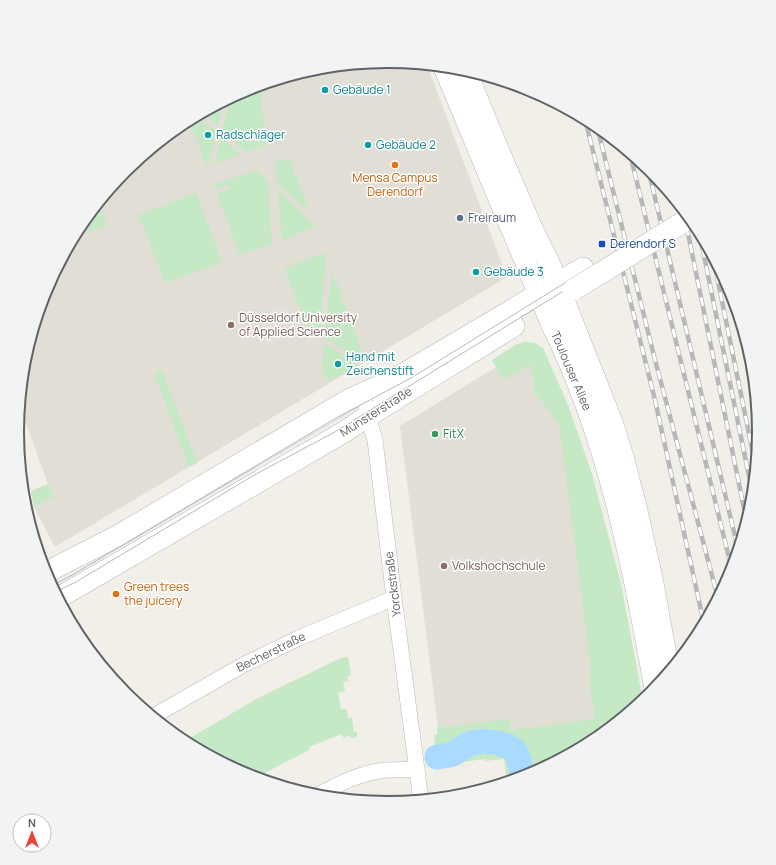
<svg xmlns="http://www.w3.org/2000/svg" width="776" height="865" viewBox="0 0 776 865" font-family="Manrope,sans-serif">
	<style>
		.education { fill: #e1ded6 }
		.green { fill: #c5e8c5 }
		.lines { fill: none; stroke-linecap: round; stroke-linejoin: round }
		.river { stroke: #aadaff; stroke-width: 25 }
		.minor-casing { stroke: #b5b8bc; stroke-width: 16 }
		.secondary-casing { stroke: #b6babf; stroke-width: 22 }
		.minor { stroke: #fff; stroke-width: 15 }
		.secondary { stroke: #fff; stroke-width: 21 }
		.tram { stroke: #b6b7b8; stroke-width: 1 }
		.rail-casing { stroke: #b6b7b8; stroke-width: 4.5 }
		.rail { stroke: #fff; stroke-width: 3; stroke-dasharray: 9; stroke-linecap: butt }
		.secondary-bridge-casing { stroke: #b6babf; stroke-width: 22; stroke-linecap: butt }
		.secondary-bridge { stroke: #fff; stroke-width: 21 }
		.culture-dot { fill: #0f9aa8; stroke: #fff; stroke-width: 1.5 }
		.food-dot { fill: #e8710a; stroke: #fff; stroke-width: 1.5 }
		.service-dot { fill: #5c6f8a; stroke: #fff; stroke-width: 1.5 }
		.transit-dot { fill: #1a4fb4; stroke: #fff; stroke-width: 1.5 }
		.education-dot { fill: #8d6e63; stroke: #fff; stroke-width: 1.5 }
		.leisure-dot { fill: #2e9e5b; stroke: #fff; stroke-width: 1.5 }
		.labels { text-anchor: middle; stroke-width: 3; stroke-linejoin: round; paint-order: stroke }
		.culture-label { font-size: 12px; fill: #0d838f; stroke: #fff; text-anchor: start }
		.food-label { font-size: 12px; fill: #c56008; stroke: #fff }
		.service-label { font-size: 12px; fill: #4e5e75; stroke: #fff; text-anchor: start }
		.transit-label { font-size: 12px; fill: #164399; stroke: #fff; text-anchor: start }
		.education-label { font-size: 12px; fill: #785e54; stroke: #fff; text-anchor: start }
		.street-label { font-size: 12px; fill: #5f6368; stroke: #fff }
		.leisure-label { font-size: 12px; fill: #27864d; stroke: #fff; text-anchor: start }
		.rim { fill: none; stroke: #5f6368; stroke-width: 2 }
	</style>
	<rect width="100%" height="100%" fill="#f1efe8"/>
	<g class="education">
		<path d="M388 62 427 65 507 277 55 547 34 507 31 491 48 484 20 407 24 360 45 290 80 226 126 170 182 124 246 90 316 69Z"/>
		<path d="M532 345 570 447 605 719 440 744 400 426Z"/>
	</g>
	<g class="green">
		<path d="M261 85 265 145 246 152 222 130 230 98 246 90Z"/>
		<path d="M223 102 218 127 203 113Z"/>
		<path d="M198 116 217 133 208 166 207 167 189 120Z"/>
		<path d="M221 136 240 154 215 164Z"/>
		<path d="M289 158 310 212 277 183 276 162Z"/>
		<path d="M256 170 268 181 272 244 240 255 217 194 230 189 229 184 215 189 214 185Z"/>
		<path d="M278 190 313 224 315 227 282 240Z"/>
		<path d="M196 193 222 262 165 283 139 215Z"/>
		<path d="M100 208 107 225 74 237C80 225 87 213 100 208Z"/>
		<path d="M325 252 326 255 320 334 306 324 284 268Z"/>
		<path d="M332 271 365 360 364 361 324 338Z"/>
		<path d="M741 323 752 360 759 434 737 326Z"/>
		<path d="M524 342 535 343 543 348 568 405 592 474 621 584 643 701 594 741 530 775 507 782 504 759 485 761V759L446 764 445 761 437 762 434 735H437V728L509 719 511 730 595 719 589 679 591 669 559 424 535 393 531 364 503 380 492 360 515 345Z"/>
		<path d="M324 343 358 365 328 382 322 367Z"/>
		<path d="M162 370 197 463 189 467 154 373Z"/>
		<path d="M48 484 53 497 34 507 31 491Z"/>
		<path d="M348 657 351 676 347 677 348 681 343 682 345 691 338 693 341 709H347L348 718H352L354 732H357V737L351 738 350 735 344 738 341 734 309 747V750L255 778 246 775 183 742 258 698 341 658Z"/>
	</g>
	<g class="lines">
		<path class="river" d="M437 757C442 756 448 756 453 754 459 751 463 747 469 744 481 739 505 742 515 751 521 758 518 770 525 777"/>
		<defs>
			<g id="minor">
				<path d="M368 408 366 410 367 413 375 440 394 598 421 800"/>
				<path d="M152 717 243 665 299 638 394 598"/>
				<path d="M317 796C334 786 359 774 379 771 391 769 404 770 417 769"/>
			</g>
			<g id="secondary">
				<path d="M444 67 551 323C608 437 633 564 655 689"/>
				<path d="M467 71 474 91 500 154 530 224 550 265 612 422 624 460 637 511 653 583 669 672"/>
				<path d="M45 573 121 534 350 399 395 379 583 268"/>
				<path d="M58 598 344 432 368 416 514 326"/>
			</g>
		</defs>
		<use href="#minor" class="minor-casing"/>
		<use href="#secondary" class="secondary-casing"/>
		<use href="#minor" class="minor"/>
		<use href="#secondary" class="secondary"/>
		<g class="tram">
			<path d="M52 586 74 574 336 418 411 378 683 210"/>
			<path d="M55 592 76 582 256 474 333 433 687 215"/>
		</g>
		<defs>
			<g id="rail">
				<path d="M585 119 655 400 704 624"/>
				<path d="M597 126 654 356 718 598"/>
				<path d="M630 154 732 570"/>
				<path d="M648 168 738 549"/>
				<path d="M683 209 747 523"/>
				<path d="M699 231 753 496"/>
				<path d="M713 257 756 468"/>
			</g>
		</defs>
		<use href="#rail" class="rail-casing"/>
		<use href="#rail" class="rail"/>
		<defs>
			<path id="secondary-bridge" d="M573 290 690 218"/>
		</defs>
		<use href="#secondary-bridge" class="secondary-bridge-casing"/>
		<use href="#secondary-bridge" class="secondary-bridge"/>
	</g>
	<g class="culture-dot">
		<circle cx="325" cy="90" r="4"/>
		<circle cx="208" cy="135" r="4"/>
		<circle cx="368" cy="145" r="4"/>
		<circle cx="476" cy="272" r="4"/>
		<circle cx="338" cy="364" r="4"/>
	</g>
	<g class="food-dot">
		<circle cx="395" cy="165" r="4"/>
		<circle cx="116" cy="594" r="4"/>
	</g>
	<circle class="service-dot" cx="460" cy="218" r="4"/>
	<rect class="transit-dot" x="598" y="240" width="8" height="8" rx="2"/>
	<g class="education-dot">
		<circle cx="231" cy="325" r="4"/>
		<circle cx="444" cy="566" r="4"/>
	</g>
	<circle class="leisure-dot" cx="435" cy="434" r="4"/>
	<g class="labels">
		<g class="culture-label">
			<text x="333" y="94">Gebäude 1</text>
			<text x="216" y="139">Radschläger</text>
			<text x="376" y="149">Gebäude 2</text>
			<text x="484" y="276">Gebäude 3</text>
			<text x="346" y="361">Hand mit<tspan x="346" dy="14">Zeichenstift</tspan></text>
		</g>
		<g class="food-label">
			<text x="395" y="182">Mensa Campus<tspan x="395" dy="14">Derendorf</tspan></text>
			<text x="124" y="591" text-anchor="start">Green trees<tspan x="124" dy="14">the juicery</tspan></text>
		</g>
		<g class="service-label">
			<text x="468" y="222">Freiraum</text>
		</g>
		<g class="transit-label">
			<text x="610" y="248">Derendorf S</text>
		</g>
		<g class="education-label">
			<text x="239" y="322">Düsseldorf University<tspan x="239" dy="14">of Applied Science</tspan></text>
			<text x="452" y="570">Volkshochschule</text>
		</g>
		<g class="street-label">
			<text transform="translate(571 371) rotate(67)" y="4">Toulouser Allee</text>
			<text transform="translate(376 412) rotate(-32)" y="4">Münsterstraße</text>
			<text transform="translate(393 584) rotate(-97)" y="4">Yorckstraße</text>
			<text transform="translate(271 652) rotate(-26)" y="4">Becherstraße</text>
		</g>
		<g class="leisure-label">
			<text x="443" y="438">FitX</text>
		</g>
	</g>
	<path d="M0 0H776V865H0ZM24 432a364 364 0 1 1 728 0a364 364 0 1 1-728 0Z" fill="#f2f3f3" fill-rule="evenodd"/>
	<path class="rim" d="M24 432a364 364 0 1 1 728 0a364 364 0 1 1-728 0Z"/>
	<g transform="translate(32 833)"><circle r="19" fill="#ffffff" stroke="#bfc1c3"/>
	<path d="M0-3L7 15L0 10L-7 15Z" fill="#ea4335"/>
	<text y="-6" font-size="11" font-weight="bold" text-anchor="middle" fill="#5f6368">N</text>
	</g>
</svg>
